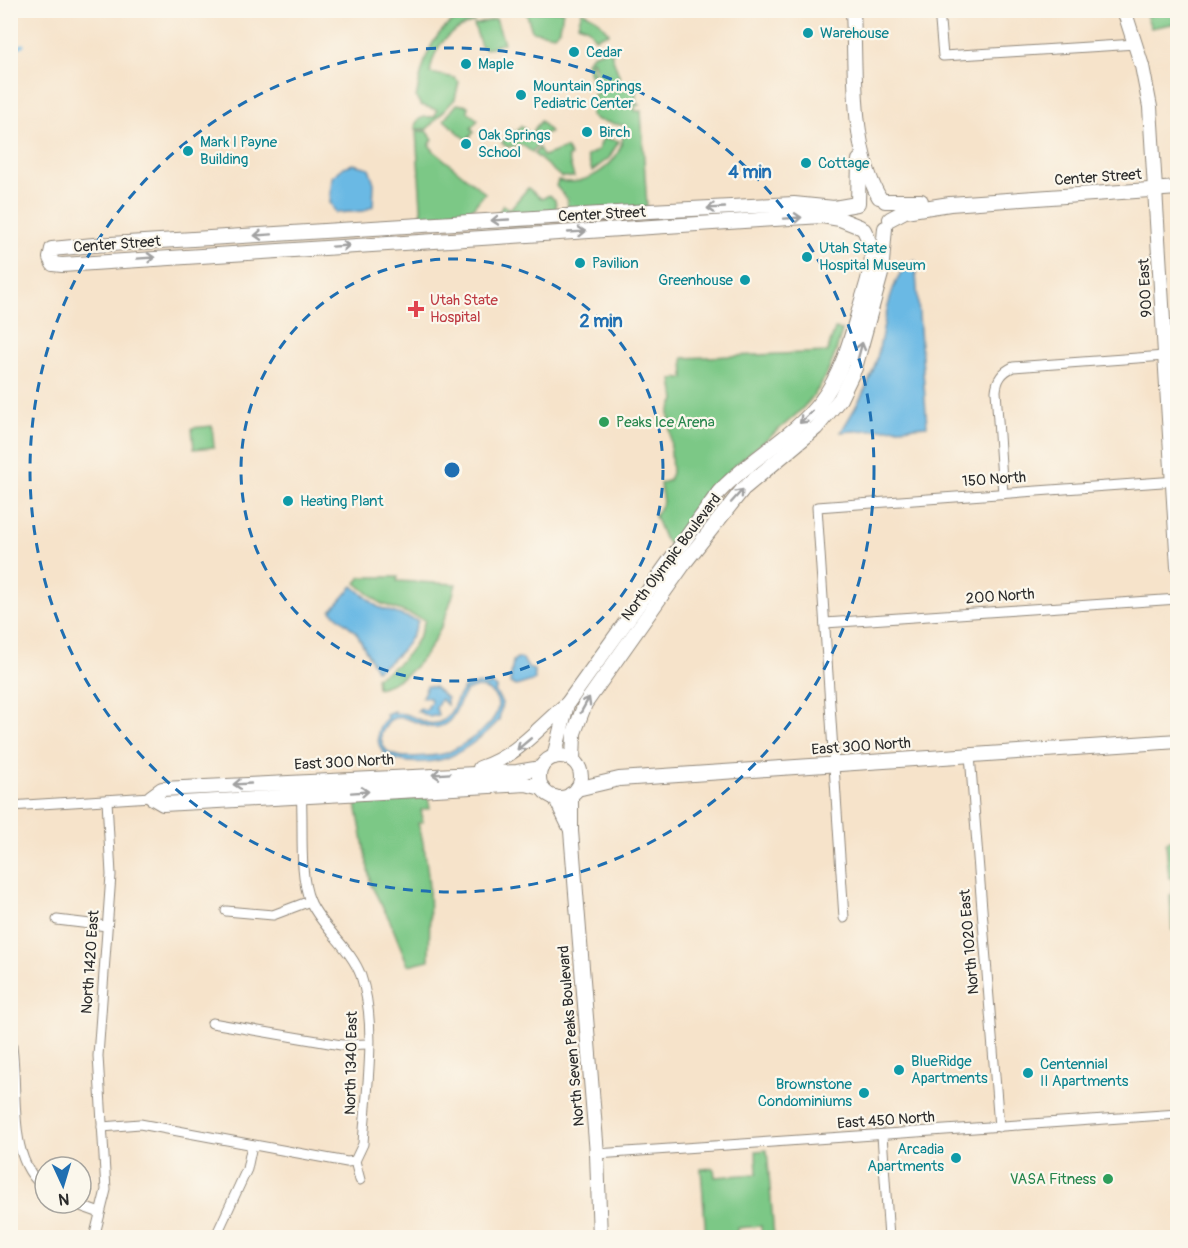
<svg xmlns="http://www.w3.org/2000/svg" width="1188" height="1248" viewBox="0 0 1188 1248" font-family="Pangolin,sans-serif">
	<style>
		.green { fill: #7bc886; stroke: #537a58; stroke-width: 1.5 }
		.water { fill: #6ab9e4; stroke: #4a7288; stroke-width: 1.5; fill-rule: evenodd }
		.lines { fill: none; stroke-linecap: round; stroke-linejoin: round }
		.stream { stroke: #6ab9e4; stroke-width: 3 }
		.street-casing { stroke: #90877a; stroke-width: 11 }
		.secondary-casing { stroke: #90877a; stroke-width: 16 }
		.street { stroke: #fff; stroke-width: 9 }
		.secondary { stroke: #fff; stroke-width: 14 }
		.oneway { stroke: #a0a0a0 }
		.ring { fill: none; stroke: #1f6fb2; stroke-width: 3; stroke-dasharray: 10 8 }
		.culture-dot { fill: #0f9aa8; stroke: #fbf7ec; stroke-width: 2 }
		.health-dot { fill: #e0444e; stroke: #fbf7ec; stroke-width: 2 }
		.leisure-dot { fill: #2e9e5b; stroke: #fbf7ec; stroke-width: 2 }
		.labels { text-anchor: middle; stroke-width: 4.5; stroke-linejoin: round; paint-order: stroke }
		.culture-label { font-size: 15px; fill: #0d838f; stroke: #fbf7ec; text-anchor: start }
		.street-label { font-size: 15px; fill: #2b2b2b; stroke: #fbf7ec }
		.health-label { font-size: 15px; fill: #be3a42; stroke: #fbf7ec; text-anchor: start }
		.leisure-label { font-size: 15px; fill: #27864d; stroke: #fbf7ec; text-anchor: start }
		.centre { fill: #1f6fb2; stroke: #fbf7ec; stroke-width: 3 }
		.ring-label { font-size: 18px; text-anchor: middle; font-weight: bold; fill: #1f6fb2; stroke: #fbf7ec; stroke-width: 4.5; stroke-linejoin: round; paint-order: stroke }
	</style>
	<rect width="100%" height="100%" fill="#fbf7ec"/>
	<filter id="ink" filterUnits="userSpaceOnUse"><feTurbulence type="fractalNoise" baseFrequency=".0167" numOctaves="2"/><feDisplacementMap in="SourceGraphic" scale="12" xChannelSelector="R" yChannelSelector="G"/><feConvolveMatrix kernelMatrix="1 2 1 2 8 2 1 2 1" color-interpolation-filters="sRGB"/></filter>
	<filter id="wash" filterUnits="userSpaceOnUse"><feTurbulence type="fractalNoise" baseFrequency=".008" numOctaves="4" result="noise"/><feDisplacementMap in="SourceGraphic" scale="24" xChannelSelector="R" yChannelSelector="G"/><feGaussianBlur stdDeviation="1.35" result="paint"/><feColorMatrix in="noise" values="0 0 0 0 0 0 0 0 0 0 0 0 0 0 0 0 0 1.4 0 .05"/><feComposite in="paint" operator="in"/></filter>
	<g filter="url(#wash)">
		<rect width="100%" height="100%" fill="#f6e3ca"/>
		<g class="green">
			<path d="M563 11 560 29 554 35 532 31 526 12Z"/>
			<path d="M582 11 597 19 609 33 595 38 588 28 578 24Z"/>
			<path d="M1178 11 1177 23 1151 28 1146 15Z"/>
			<path d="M472 14 474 22C448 31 434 45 430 73L455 78 459 82 455 99 427 129H415C415 117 425 116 435 117L437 110 421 105 416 98C423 62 431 23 472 14Z"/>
			<path d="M496 19 504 43 486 49 481 46 474 25Z"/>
			<path d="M615 47 616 51 611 53 622 84 637 79 639 89 636 90V103L640 105 635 106V111H641L647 207 568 210 567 199 556 186 558 180C582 188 614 168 621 145 623 139 624 132 625 126L597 120 591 115 594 94 603 90 593 60 590 61 598 82 593 84 586 62 592 55Z"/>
			<path d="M457 104 468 106V112L478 120 471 128 474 132 467 140 444 120Z"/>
			<path d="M541 121 550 132 536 137 538 145 532 152 522 145 507 147 502 143 510 130 515 133 521 126 530 134Z"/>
			<path d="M416 131H426L433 139 429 145 435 152 485 193 472 209V218L422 221Z"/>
			<path d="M603 138 619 141 609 158 592 171 587 156 598 150Z"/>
			<path d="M539 148 543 156 566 148 571 156 568 157 574 177H561L534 154Z"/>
			<path d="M528 188 542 199 549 195 555 200 557 211 496 217 503 205 510 209Z"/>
			<path d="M835 329 842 330C823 410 786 419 730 470 706 491 689 520 670 545L664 538 655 516 663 502 660 484 669 480 672 473 669 412 675 400 672 379 684 378 683 358 827 352Z"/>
			<path d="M212 426 214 447 194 449 192 428Z"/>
			<path d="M361 577H398L397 581 456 584C445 625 424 678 377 688L376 677C400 667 419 645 425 620L380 603 356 583Z"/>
			<path d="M428 797 430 808 421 810 423 822 418 823C432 869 430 913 429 960L408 965 390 921 371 885 356 804Z"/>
			<path d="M1177 839 1178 932H1176L1172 930 1170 895H1173L1172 878H1169L1166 843 1169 840Z"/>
			<path d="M767 1150 774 1237H762L761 1226 737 1228V1237H706L701 1169 714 1168 715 1177 757 1174 756 1151Z"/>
		</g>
		<g class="water">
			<path d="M353 164 369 168 374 183 373 206 364 211 336 213 330 202 332 177 344 167Z"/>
			<path d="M915 260 927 426 841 432C854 410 867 389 875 365 884 338 887 271 915 260Z"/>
			<path d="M353 586 378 607 418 621C411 643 397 659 376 670L356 632 331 611Z"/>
			<path d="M517 658 523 659 528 668 534 670 535 680 516 686 510 683 513 661Z"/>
			<path d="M490 683 497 688 495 691 502 703 499 720C488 733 465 750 449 757 430 765 379 768 378 738 377 730 381 723 387 718L386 714 394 711 395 714C411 710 425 729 440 722 455 715 454 697 465 687L479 684 489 686ZM477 687C485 688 492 691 496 698 507 720 465 744 449 752 439 757 423 756 412 757 395 758 380 753 381 733L390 720C410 709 429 740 449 721 457 713 459 700 466 691Z"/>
			<path d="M427 686 434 687 447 698V705L441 699 436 708 438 715 430 717 417 711 420 708 426 710 431 702 430 698 422 697Z"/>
		</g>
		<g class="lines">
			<path class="stream" d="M10 50 23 45"/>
		</g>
	</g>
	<g filter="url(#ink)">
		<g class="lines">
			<defs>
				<g id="street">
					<path d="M939 10 943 56 1136 44"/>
					<path d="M1003 494 996 391C997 379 1002 372 1013 367L1165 356"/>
					<path d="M825 623 1178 599"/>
					<path d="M970 755 999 1127"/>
					<path d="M301 792C304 823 298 873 310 901 322 928 351 948 361 976 378 1026 366 1092 363 1144L355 1161 360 1180"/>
					<path d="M10 806 151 797"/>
					<path d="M226 911 273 915 310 901"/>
					<path d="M844 918 817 507 1176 481"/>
					<path d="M57 920 107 926"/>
					<path d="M212 1023 341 1045 368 1044"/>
					<path d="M10 1035C21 1079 3 1160 45 1187"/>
					<path d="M102 1127 140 1124 347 1162 355 1161"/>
					<path d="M882 1135 889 1238"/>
					<path d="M597 1154 1178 1114"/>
					<path d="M72 1203 100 1213"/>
					<path d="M94 1238 106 1190 98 1056 111 875 107 800"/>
					<path d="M215 1238 247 1169 252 1145"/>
				</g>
				<g id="secondary">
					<path d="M853 10C856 68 850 146 879 197"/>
					<path d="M1124 10 1142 66 1150 107 1178 567"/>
					<path d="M885 201H921"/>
					<path d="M858 203 859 160"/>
					<path d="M857 204 834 208 794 204 650 211 94 245 52 249 50 258 53 264 62 265 822 216 840 219 860 227"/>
					<path d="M890 219 905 211 950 204 1178 188"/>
					<circle cx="560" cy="777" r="21"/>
					<path d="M554 757 567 704 719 492C749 459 794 437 821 401 843 373 852 334 862 300 870 273 878 256 864 230"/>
					<path d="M573 760 574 733 585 704 686 561 743 489 816 428 840 399 855 368 881 274 885 228"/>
					<path d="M480 768C517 756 538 728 567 704"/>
					<path d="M541 768 517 772 162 789 151 797 163 804 526 784 542 788"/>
					<path d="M577 789 619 779 1178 741"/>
					<path d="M571 794V831L597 1154 600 1238"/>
					<path d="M555 797 571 830"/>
				</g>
			</defs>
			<use href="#street" class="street-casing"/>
			<use href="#secondary" class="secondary-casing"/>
			<use href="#street" class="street"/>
			<use href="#secondary" class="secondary"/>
		</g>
		<defs><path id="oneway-shaft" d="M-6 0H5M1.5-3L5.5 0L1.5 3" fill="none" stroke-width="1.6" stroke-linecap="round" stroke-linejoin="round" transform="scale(1.5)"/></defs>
		<g class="oneway">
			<use href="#oneway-shaft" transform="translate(716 208) rotate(177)"/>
			<use href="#oneway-shaft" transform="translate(793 218) rotate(-4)"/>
			<use href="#oneway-shaft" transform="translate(500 220) rotate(177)"/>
			<use href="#oneway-shaft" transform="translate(577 232) rotate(-3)"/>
			<use href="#oneway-shaft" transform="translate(263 235) rotate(176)"/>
			<use href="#oneway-shaft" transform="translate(341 246) rotate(-4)"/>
			<use href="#oneway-shaft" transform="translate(146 258) rotate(-4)"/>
			<use href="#oneway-shaft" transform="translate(860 351) rotate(-75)"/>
			<use href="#oneway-shaft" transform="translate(806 417) rotate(136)"/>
			<use href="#oneway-shaft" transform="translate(737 496) rotate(-48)"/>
			<use href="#oneway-shaft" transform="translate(585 705) rotate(-61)"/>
			<use href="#oneway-shaft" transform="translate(524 744) rotate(140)"/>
			<use href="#oneway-shaft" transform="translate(441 774) rotate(176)"/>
			<use href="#oneway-shaft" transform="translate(242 784) rotate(177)"/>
			<use href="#oneway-shaft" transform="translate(360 792) rotate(-4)"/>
		</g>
	</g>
	<g class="ring">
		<circle cx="452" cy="470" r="211"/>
		<circle cx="452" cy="470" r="422"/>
	</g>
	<g class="culture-dot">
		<circle cx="808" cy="33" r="6"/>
		<circle cx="574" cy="52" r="6"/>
		<circle cx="466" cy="64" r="6"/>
		<circle cx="521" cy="95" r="6"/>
		<circle cx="587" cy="132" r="6"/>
		<circle cx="466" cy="144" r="6"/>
		<circle cx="188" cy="151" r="6"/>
		<circle cx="806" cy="163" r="6"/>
		<circle cx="807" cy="257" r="6"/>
		<circle cx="580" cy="263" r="6"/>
		<circle cx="745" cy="280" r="6"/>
		<circle cx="288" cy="501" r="6"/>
		<circle cx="899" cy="1070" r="6"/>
		<circle cx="1028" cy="1073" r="6"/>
		<circle cx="864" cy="1093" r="6"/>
		<circle cx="956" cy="1158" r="6"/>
	</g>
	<path class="health-dot" d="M413 300h6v6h6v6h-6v6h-6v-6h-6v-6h6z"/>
	<g class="leisure-dot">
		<circle cx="604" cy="422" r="6"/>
		<circle cx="1108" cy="1179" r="6"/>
	</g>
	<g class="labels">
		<g class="culture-label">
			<text x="820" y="38">Warehouse</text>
			<text x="586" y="57">Cedar</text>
			<text x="478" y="69">Maple</text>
			<text x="533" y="91">Mountain Springs<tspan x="533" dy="17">Pediatric Center</tspan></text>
			<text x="599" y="137">Birch</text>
			<text x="478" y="140">Oak Springs<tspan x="478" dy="17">School</tspan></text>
			<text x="200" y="147">Mark I Payne<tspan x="200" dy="17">Building</tspan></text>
			<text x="818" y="168">Cottage</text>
			<text x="819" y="253">Utah State<tspan x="819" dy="17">Hospital Museum</tspan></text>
			<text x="592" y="268">Pavilion</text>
			<text x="733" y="285" text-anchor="end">Greenhouse</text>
			<text x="300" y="506">Heating Plant</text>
			<text x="911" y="1066">BlueRidge<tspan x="911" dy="17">Apartments</tspan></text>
			<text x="1040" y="1069">Centennial<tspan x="1040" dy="17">II Apartments</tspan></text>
			<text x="852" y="1089" text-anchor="end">Brownstone<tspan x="852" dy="17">Condominiums</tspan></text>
			<text x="944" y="1154" text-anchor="end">Arcadia<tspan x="944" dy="17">Apartments</tspan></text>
		</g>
		<g class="street-label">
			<text transform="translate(1098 177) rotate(-4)" y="5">Center Street</text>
			<text transform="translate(602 214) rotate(-3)" y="5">Center Street</text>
			<text transform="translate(117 244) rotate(-4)" y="5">Center Street</text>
			<text transform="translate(1145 288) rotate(-93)" y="5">900 East</text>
			<text transform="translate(994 479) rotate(-4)" y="5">150 North</text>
			<text transform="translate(671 557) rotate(-53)" y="5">North Olympic Boulevard</text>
			<text transform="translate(1000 596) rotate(-4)" y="5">200 North</text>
			<text transform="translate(861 746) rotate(-4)" y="5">East 300 North</text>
			<text transform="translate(344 762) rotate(-3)" y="5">East 300 North</text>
			<text transform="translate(969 942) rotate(-95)" y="5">North 1020 East</text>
			<text transform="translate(90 962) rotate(-86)" y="5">North 1420 East</text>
			<text transform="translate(571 1036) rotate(-95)" y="5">North Seven Peaks Boulevard</text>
			<text transform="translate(351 1063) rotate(-89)" y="5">North 1340 East</text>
			<text transform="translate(886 1120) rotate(-4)" y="5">East 450 North</text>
		</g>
		<g class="health-label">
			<text x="430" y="305">Utah State<tspan x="430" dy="17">Hospital</tspan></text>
		</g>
		<g class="leisure-label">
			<text x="616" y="427">Peaks Ice Arena</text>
			<text x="1096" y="1184" text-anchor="end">VASA Fitness</text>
		</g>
	</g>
	<circle cx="452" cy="470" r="9" class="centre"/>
	<g class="ring-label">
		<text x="750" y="178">4 min</text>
		<text x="601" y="327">2 min</text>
	</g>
	<rect width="1188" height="1248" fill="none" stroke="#fbf7ec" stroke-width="36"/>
	<g transform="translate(63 1185) rotate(176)"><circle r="28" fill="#fbf7ec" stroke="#a8a59f" stroke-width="1.5"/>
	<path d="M0-4.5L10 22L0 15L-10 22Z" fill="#1f6fb2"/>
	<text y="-9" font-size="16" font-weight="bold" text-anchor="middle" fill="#2b2b2b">N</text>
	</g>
</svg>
